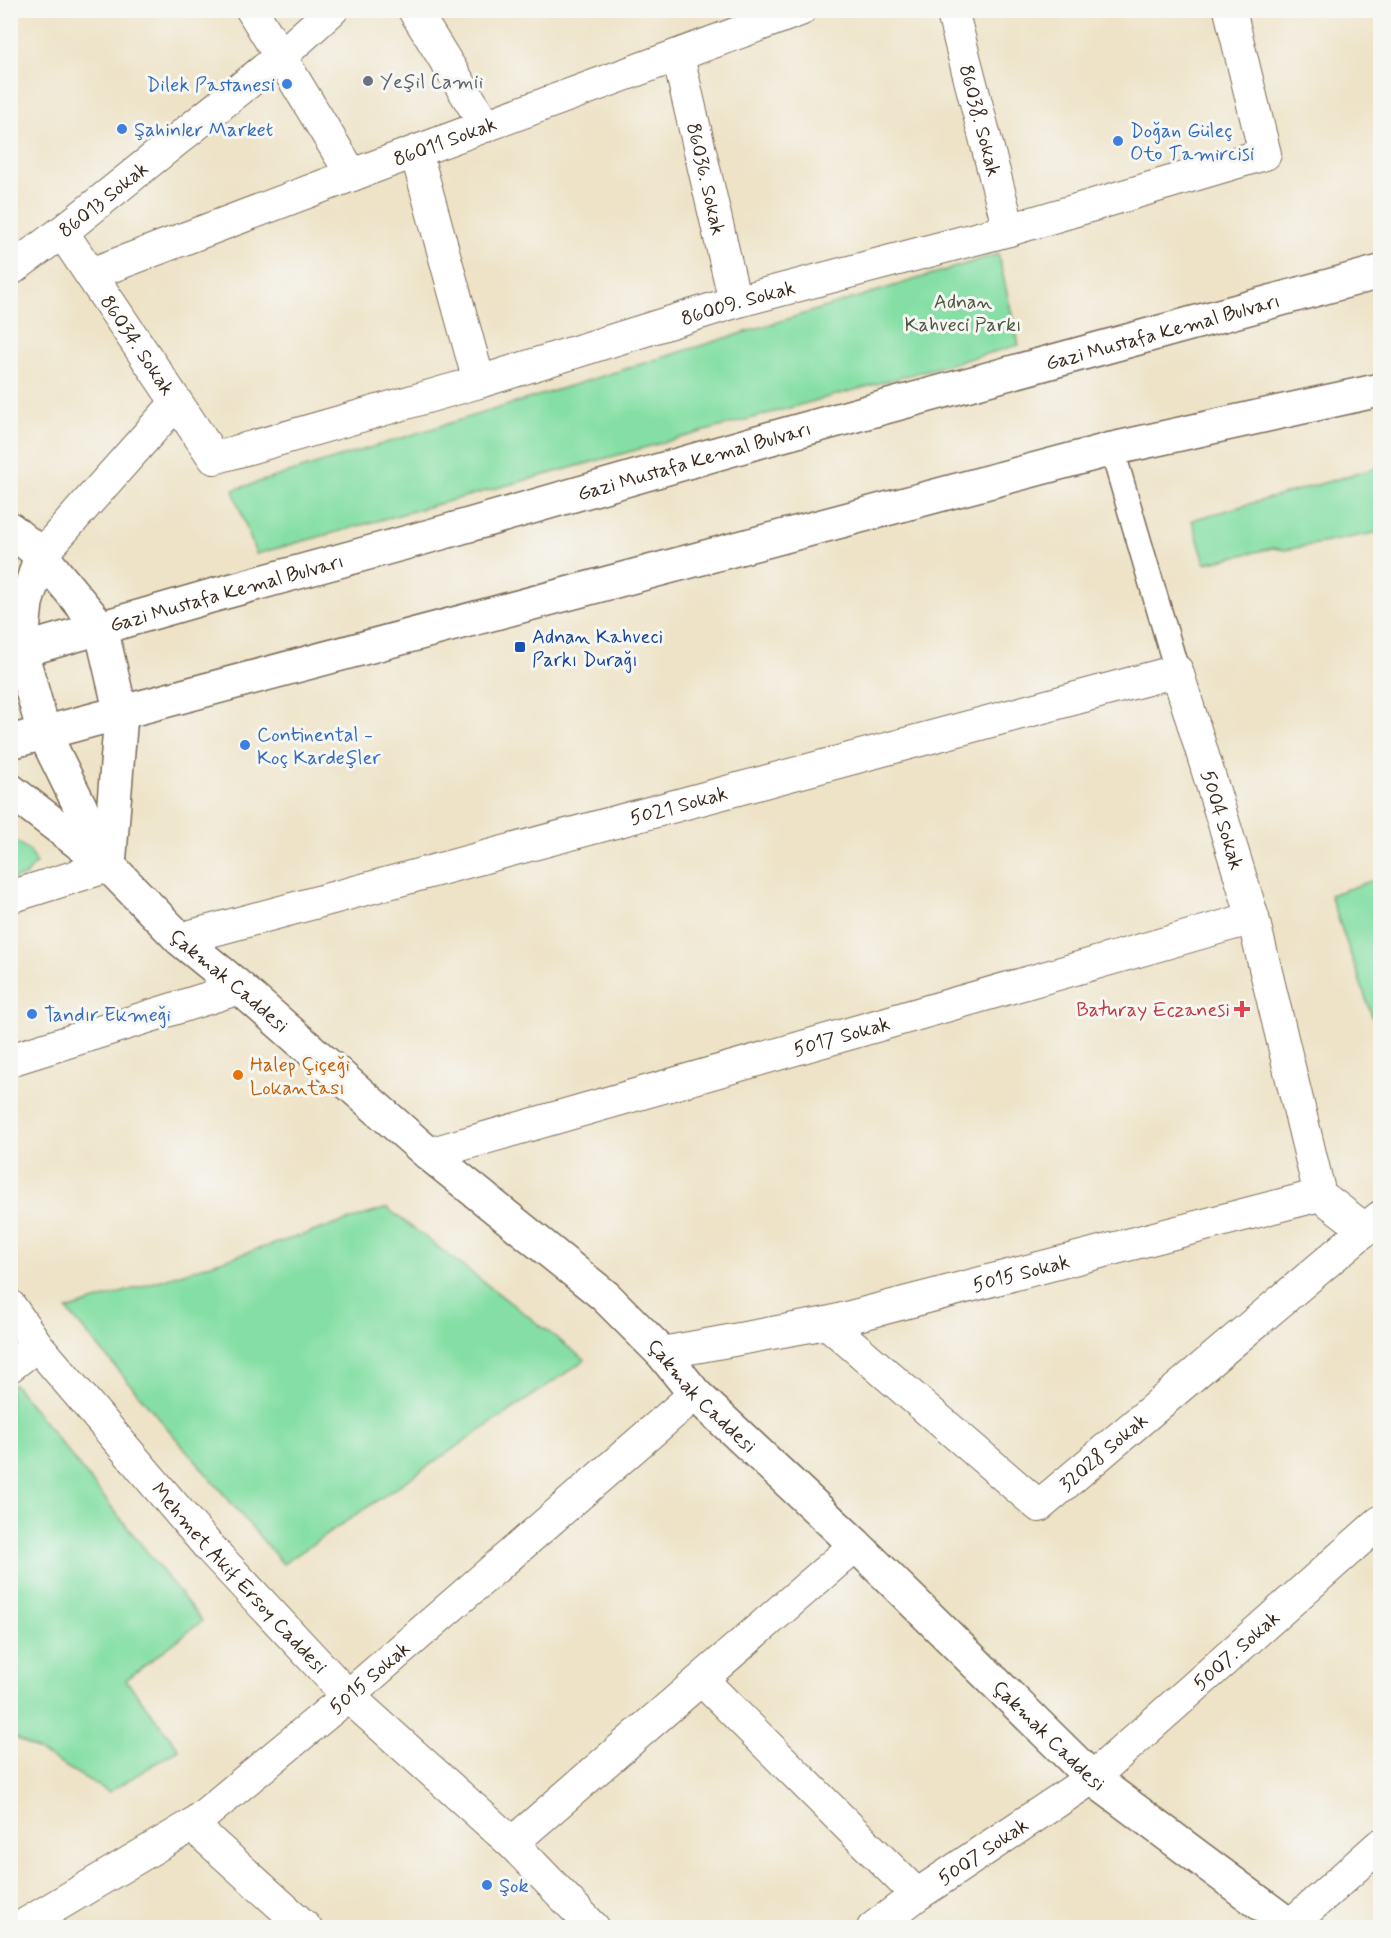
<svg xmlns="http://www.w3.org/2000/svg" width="1391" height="1938" viewBox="0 0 1391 1938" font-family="Mynerve,sans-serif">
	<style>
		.green { fill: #85dfa5; stroke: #608462; stroke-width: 1.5 }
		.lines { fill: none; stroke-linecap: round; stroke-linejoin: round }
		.pedestrian-casing { stroke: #7a6b59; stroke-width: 27 }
		.minor-casing { stroke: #7a6b59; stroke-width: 34 }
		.tertiary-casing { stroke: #7a6b59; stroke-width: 36 }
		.trunk-casing { stroke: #7a6b59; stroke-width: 36 }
		.pedestrian { stroke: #fff; stroke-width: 24 }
		.minor { stroke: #fff; stroke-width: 32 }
		.tertiary { stroke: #fff; stroke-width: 33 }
		.trunk { stroke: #fff; stroke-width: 33 }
		.worship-dot { fill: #6b7280; stroke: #f6f6f2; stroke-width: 2 }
		.shop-dot { fill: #3f7fe0; stroke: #f6f6f2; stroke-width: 2 }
		.transit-dot { fill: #1a4fb4; stroke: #f6f6f2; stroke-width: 2 }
		.health-dot { fill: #e0444e; stroke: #f6f6f2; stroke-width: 2 }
		.food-dot { fill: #e8710a; stroke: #f6f6f2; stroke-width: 2 }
		.labels { text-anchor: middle; stroke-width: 6; stroke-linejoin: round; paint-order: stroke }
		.worship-label { font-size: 20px; fill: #5b616d; stroke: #f6f6f2; text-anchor: start }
		.shop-label { font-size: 20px; fill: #366cbe; stroke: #f6f6f2; text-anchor: start }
		.street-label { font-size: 20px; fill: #3b2a1e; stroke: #f6f6f2 }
		.park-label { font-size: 20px; fill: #4e5740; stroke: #f6f6f2 }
		.transit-label { font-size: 20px; fill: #164399; stroke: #f6f6f2; text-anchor: start }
		.health-label { font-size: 20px; fill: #be3a42; stroke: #f6f6f2; text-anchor: end }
		.food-label { font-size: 20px; fill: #c56008; stroke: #f6f6f2; text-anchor: start }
	</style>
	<rect width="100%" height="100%" fill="#f6f6f2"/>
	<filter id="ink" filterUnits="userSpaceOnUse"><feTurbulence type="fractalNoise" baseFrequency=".0167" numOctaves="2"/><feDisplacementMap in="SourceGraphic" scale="12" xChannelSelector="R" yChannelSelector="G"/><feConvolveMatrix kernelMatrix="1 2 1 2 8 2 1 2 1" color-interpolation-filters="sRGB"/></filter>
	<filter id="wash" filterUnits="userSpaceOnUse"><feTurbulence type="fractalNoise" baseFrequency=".008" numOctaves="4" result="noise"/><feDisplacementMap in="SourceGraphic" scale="24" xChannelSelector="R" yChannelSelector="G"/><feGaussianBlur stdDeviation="1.35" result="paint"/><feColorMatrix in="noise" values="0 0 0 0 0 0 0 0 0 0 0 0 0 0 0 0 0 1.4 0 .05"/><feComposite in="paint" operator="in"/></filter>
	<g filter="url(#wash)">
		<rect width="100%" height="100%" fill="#eee3c7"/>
		<g class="green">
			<path d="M998 254 1019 345 256 554 233 490Z"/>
			<path d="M1380 467V532L1285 550 1273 548 1205 563 1192 520Z"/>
			<path d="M11 838 30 851 36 863 26 875 11 880Z"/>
			<path d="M1380 878V1039L1330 895Z"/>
			<path d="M387 1208 585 1360 283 1564 67 1310Z"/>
			<path d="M14 1384 202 1621 126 1680 179 1749 109 1792 11 1735 10 1387Z"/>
		</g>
	</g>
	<g filter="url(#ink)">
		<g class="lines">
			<defs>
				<path id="pedestrian" d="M1112 449 1177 671"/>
				<g id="minor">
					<path d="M252 10 352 175"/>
					<path d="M414 10 486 126"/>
					<path id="s1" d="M952 10 1009 230"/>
					<path id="s2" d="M678 56 735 302"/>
					<path d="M416 152 479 382"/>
					<path id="s3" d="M62 232 214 458 479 382 735 302 1009 230 1265 154 1230 10"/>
					<path id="s4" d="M10 270 62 232 280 57 332 10"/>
					<path id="s5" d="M91 274 352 175 800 10"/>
					<path d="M41 555 176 403"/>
					<path d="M10 897 109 866"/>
					<path id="s6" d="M180 939 1177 671 1253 918 1320 1195"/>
					<path d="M10 1060 240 988"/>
					<path id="s7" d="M429 1154 1253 918"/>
					<path id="s8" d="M10 1306 37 1345 208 1546 348 1696 512 1843 594 1928"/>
					<path id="s9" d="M827 1323 1039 1506 1380 1217"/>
					<path id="s10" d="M662 1353 827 1323 1320 1195 1366 1230"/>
					<path d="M10 1366 37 1345"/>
					<path d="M702 1680 917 1895"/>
					<path d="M192 1825 306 1928"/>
					<path d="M512 1843 856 1545"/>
					<path id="s11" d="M19 1928 192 1825 348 1696 695 1394"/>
					<path id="s12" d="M873 1928 917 1895 1092 1778 1380 1522"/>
					<path d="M1287 1928 1380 1845"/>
				</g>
				<g id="tertiary">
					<path d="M10 529 41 555 101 628 121 714 109 866"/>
					<path d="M41 555 26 603 21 651 44 733 106 859"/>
					<path id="s13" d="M10 790 109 866 180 939 240 988 429 1154 605 1296 662 1353 695 1394 856 1545 1092 1778 1293 1928"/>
				</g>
				<g id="trunk">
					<path id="s14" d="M10 654 211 596 441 533 768 439 1380 272"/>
					<path d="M10 742 1112 449 1380 390"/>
				</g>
			</defs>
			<use href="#pedestrian" class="pedestrian-casing"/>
			<use href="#minor" class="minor-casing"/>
			<use href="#tertiary" class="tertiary-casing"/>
			<use href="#trunk" class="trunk-casing"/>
			<use href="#pedestrian" class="pedestrian"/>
			<use href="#minor" class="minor"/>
			<use href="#tertiary" class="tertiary"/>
			<use href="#trunk" class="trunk"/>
		</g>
	</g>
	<circle class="worship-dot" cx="368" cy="81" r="6"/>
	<g class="shop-dot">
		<circle cx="287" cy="84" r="6"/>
		<circle cx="122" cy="129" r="6"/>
		<circle cx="1118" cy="141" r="6"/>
		<circle cx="245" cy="745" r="6"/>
		<circle cx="32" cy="1014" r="6"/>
		<circle cx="487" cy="1885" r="6"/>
	</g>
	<rect class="transit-dot" x="514" y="641" width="12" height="12" rx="3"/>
	<path class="health-dot" d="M1239 1000h6v6h6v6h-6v6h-6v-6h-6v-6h6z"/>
	<circle class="food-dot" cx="238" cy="1075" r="6"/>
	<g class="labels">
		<g class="worship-label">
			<text x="380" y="88">Yeşil Camii</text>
		</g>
		<g class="shop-label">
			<text x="275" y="91" text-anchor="end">Dilek Pastanesi</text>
			<text x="134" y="136">Şahinler Market</text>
			<text x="1130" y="137">Doğan Güleç<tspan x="1130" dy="23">Oto Tamircisi</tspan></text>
			<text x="257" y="741">Continental -<tspan x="257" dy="23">Koç Kardeşler</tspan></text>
			<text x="44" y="1021">Tandır Ekmeği</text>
			<text x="499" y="1892">Şok</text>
		</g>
		<g class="street-label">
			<text dy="7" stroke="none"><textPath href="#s1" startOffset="114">86038. Sokak</textPath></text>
			<text dy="7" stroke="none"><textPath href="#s5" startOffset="378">86011 Sokak</textPath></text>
			<text dy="7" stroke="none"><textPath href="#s2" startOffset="126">86036. Sokak</textPath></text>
			<text dy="7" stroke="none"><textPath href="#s4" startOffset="117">86013 Sokak</textPath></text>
			<text dy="7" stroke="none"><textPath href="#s3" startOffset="819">86009. Sokak</textPath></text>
			<text dy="7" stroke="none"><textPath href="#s14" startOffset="1197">Gazi Mustafa Kemal Bulvarı</textPath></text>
			<text dy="7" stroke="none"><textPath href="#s3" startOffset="136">86034. Sokak</textPath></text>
			<text dy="7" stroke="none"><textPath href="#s14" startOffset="711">Gazi Mustafa Kemal Bulvarı</textPath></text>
			<text dy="7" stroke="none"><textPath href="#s14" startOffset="225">Gazi Mustafa Kemal Bulvarı</textPath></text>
			<text dy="7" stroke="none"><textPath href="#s6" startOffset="516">5021 Sokak</textPath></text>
			<text dy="7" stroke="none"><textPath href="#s6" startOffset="1188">5004 Sokak</textPath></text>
			<text dy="7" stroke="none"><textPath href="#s13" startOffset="291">Çakmak Caddesi</textPath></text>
			<text dy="7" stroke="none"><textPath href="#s7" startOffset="429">5017 Sokak</textPath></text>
			<text dy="7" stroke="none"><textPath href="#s10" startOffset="368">5015 Sokak</textPath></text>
			<text dy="7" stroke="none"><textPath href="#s13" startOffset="921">Çakmak Caddesi</textPath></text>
			<text dy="7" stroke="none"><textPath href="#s9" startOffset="364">32028 Sokak</textPath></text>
			<text dy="7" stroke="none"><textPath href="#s8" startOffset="356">Mehmet Akif Ersoy Caddesi</textPath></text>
			<text dy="7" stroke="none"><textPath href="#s12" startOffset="458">5007. Sokak</textPath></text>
			<text dy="7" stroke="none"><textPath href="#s11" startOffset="432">5015 Sokak</textPath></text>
			<text dy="7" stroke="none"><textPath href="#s13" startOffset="1407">Çakmak Caddesi</textPath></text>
			<text dy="7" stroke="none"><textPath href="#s12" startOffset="134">5007 Sokak</textPath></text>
		</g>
		<g class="park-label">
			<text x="963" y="308">Adnan<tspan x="963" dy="23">Kahveci Parkı</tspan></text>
		</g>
		<g class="transit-label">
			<text x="532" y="643">Adnan Kahveci<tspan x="532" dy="23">Parkı Durağı</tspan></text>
		</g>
		<g class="health-label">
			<text x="1230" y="1016">Baturay Eczanesi</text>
		</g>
		<g class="food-label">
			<text x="250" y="1071">Halep Çiçeği<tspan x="250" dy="23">Lokantası</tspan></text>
		</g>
	</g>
	<rect width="1391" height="1938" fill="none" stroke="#f6f6f2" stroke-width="36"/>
</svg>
